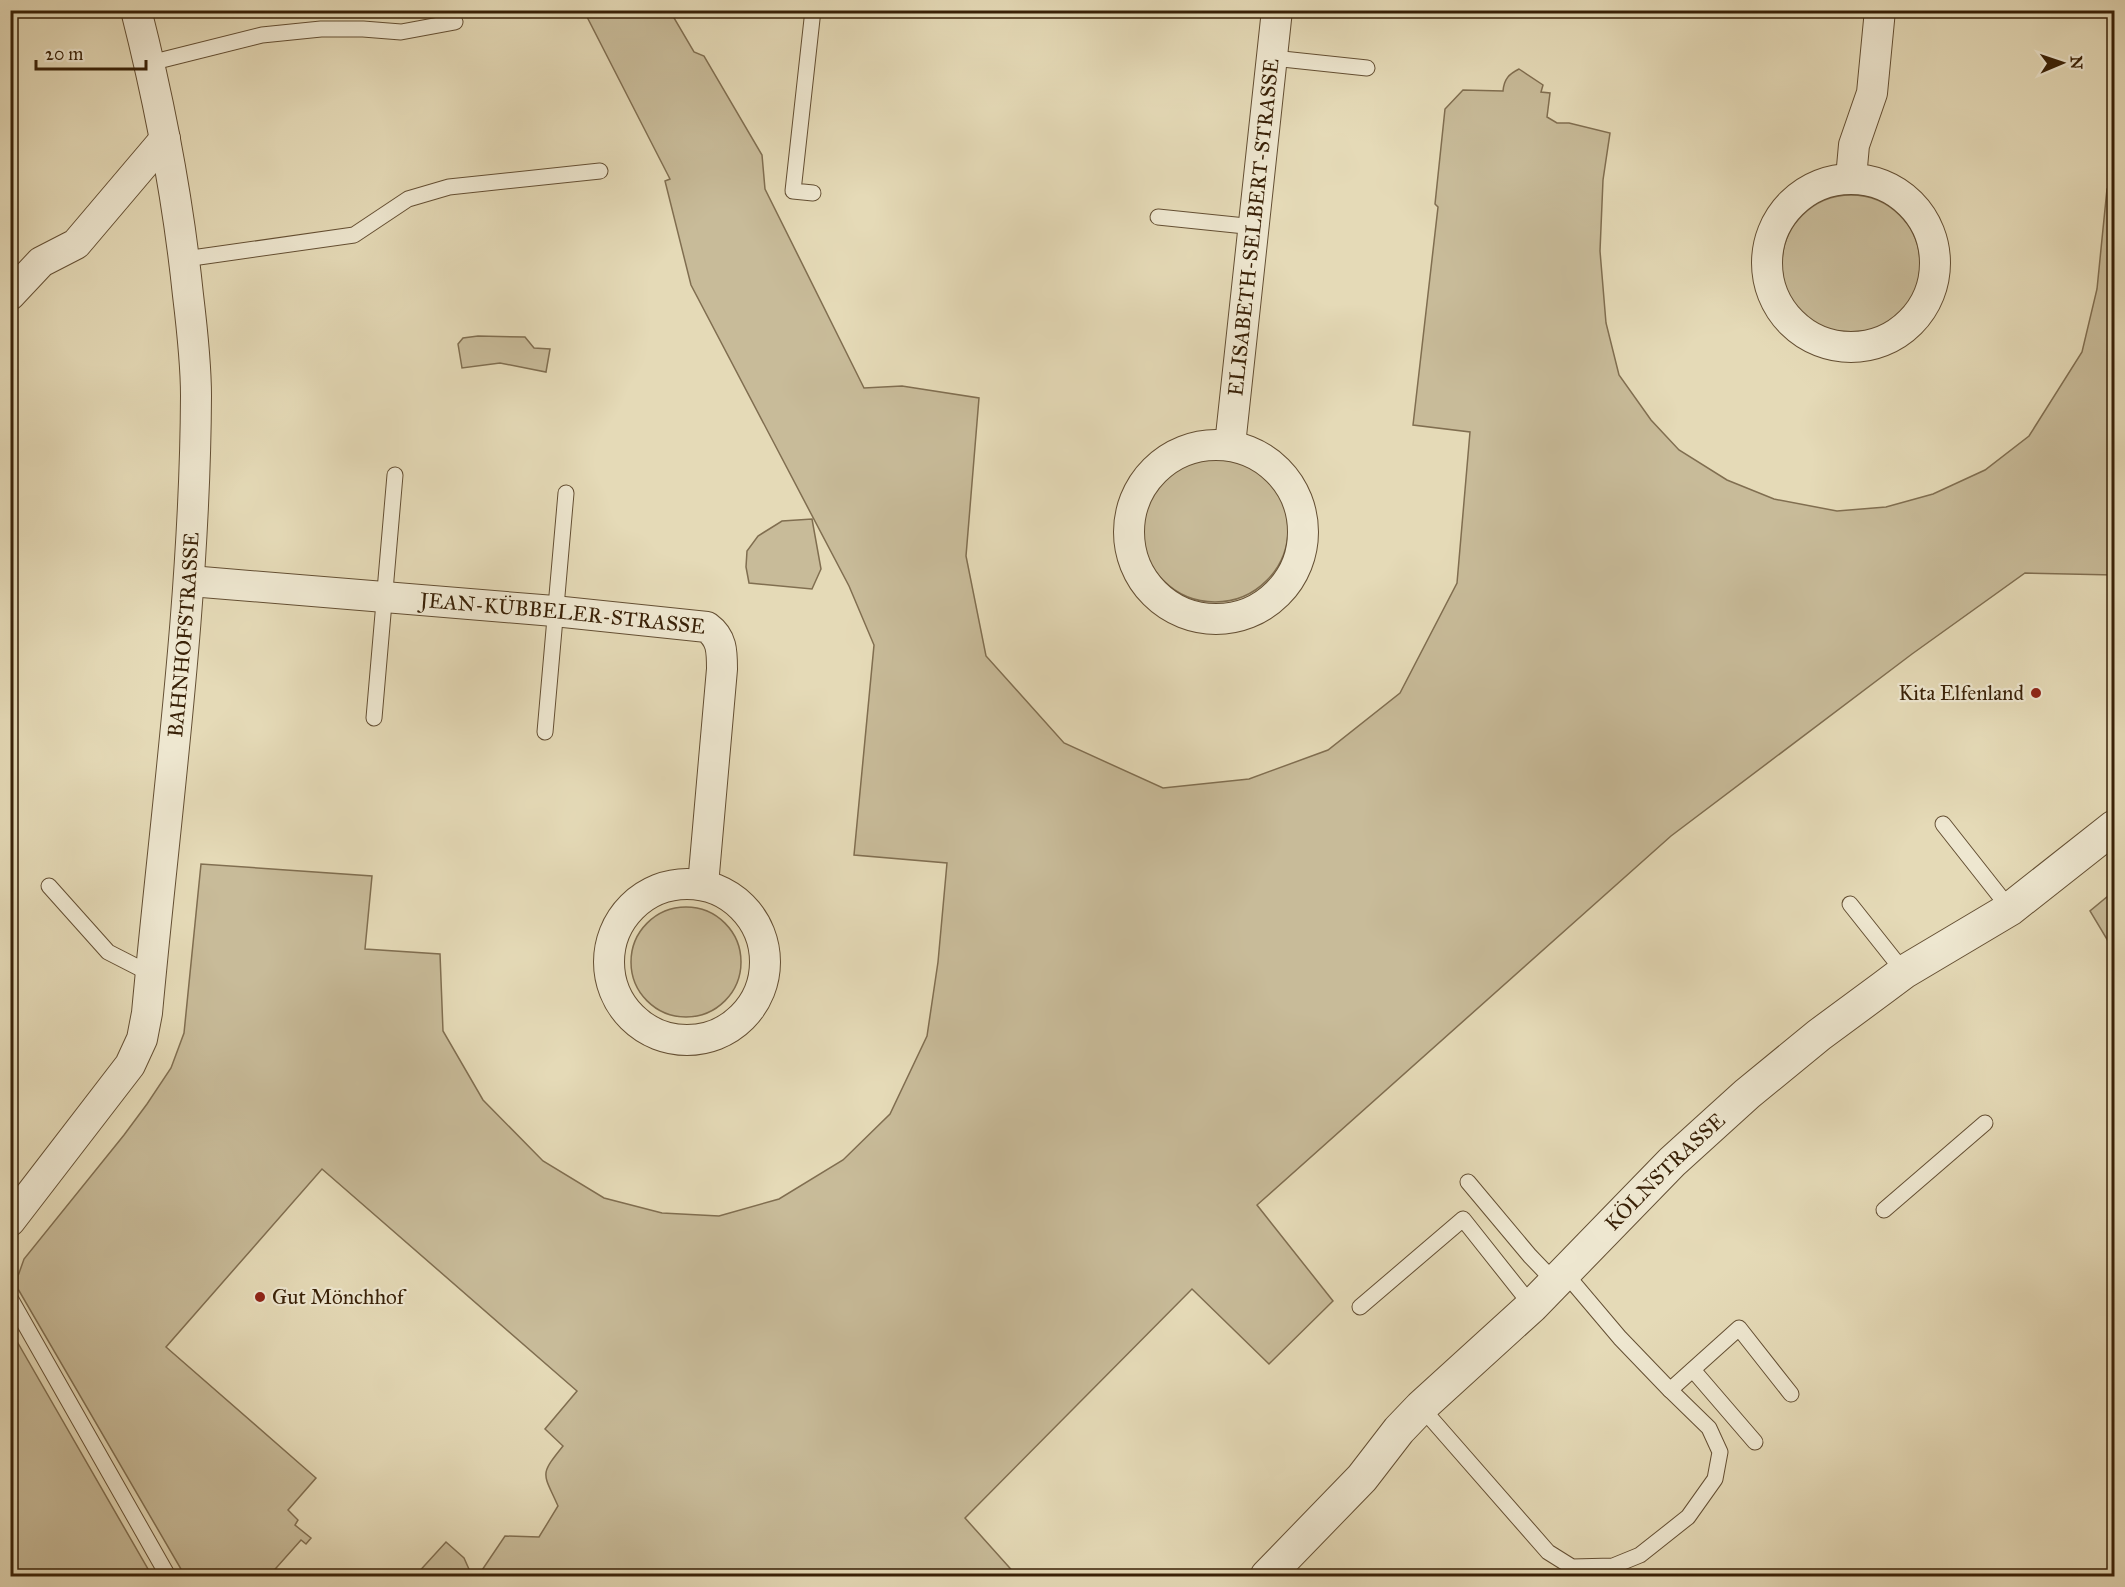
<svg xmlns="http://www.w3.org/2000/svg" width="2125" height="1587" viewBox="0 0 2125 1587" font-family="'IM FELL Great Primer',serif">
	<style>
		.green { fill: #c8bb99; stroke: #806e50; stroke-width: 1.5 }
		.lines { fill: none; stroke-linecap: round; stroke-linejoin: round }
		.service-casing { stroke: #644f33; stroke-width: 17 }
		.minor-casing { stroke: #644f33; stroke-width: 32 }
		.tertiary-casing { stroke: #644f33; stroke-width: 35 }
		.service { stroke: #eee7d0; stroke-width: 15 }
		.minor { stroke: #eee7d0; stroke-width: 30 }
		.tertiary { stroke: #eee7d0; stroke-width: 33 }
		.poi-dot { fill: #8f2418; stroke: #eee7d0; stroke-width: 2 }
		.labels { text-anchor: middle; stroke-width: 4.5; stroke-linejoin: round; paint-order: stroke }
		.street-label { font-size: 21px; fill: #392107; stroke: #eee7d0 }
		.poi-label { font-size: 21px; fill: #392107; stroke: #eee7d0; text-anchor: end }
	</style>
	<rect width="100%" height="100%" fill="#e5dab7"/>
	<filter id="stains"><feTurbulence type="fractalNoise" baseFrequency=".00333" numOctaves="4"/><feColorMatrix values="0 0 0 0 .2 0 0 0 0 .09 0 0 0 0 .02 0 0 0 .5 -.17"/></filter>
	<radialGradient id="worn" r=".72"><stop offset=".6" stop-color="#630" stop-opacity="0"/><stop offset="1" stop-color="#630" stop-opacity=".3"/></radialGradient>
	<g class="green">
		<path d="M584 11H670L694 52 704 56 762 155 765 189 864 388 902 386 979 398 966 556 986 656 1064 743 1163 788 1249 779 1328 750 1400 693 1457 583 1470 432 1413 425 1438 207 1435 204 1445 109 1463 90 1503 91C1504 79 1509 74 1519 69L1543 85 1541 92 1550 93 1547 117 1557 123H1569L1610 133 1603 180 1600 251 1606 323 1619 375 1651 420 1679 450 1727 480 1774 499 1837 511 1886 507 1933 494 1985 470 2029 436 2082 352 2097 289 2107 189 2114 190V575L2025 573 1912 654 1671 836 1257 1205 1333 1301 1269 1364 1192 1289 965 1518 1017 1576H478L505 1536 539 1537 558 1506C543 1472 539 1476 563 1446L545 1429 577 1391 322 1169 166 1347 316 1478 288 1510 298 1520 295 1525 311 1538 306 1544 301 1540 269 1576H185L18 1289V1276L24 1259 124 1135 147 1104 171 1068 184 1033 201 864 372 876 365 949 440 954 443 1031 483 1100 543 1161 604 1198 662 1213 719 1216 779 1199 843 1160 890 1114 927 1036 938 962 947 863 854 855 874 645 849 586 691 285 665 181 670 179Z"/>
		<circle cx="1851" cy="264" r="69"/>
		<path d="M478 336 525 337 534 348 550 349 546 372 500 363 462 368 458 344 463 338Z"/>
		<circle cx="1215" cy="529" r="73"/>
		<path d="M812 519 821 569 812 589 749 583 746 567 747 551 758 536 782 521Z"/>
		<path d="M2114 891V951L2090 911Z"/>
		<circle cx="686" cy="962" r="55"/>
		<path d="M11 1331 152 1576H11Z"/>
		<path d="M446 1542 464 1558 472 1576H415Z"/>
	</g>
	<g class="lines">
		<defs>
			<g id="service">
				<path d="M1273 58 1367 68"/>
				<path d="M150 63 262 35 321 29H363L401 32 455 22"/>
				<path d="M813 193 793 191 813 10"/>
				<path d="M1158 217 1255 227"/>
				<path d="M185 259 354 235 408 199 449 187 600 171"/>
				<path d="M374 718 395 475"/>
				<path d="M545 732 566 493"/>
				<path d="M1943 824 2010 909"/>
				<path d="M49 886 108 952 151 974"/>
				<path d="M1850 904 1904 972"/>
				<path d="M1468 1182 1530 1256 1556 1283"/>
				<path d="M1884 1210 1985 1123"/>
				<path d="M1565 1273 1620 1338 1670 1390 1739 1328 1791 1394"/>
				<path d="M10 1298 168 1576"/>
				<path d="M1360 1307 1463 1219 1532 1306"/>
				<path d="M1693 1370 1755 1442"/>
				<path d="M1421 1407 1548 1552 1572 1567 1613 1566 1640 1555 1688 1517 1715 1479 1720 1452 1709 1428 1670 1390"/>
			</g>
			<g id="minor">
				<path d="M1851 178 1854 145 1872 93 1880 10"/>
				<circle cx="1851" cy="263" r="84"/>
				<path d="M10 295 41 262 76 244 165 139"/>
				<path id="s1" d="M1230 445 1277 10"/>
				<circle cx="1216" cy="532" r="87"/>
				<path id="s2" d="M190 581 554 611 707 627C722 638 722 651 722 669L703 885"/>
				<circle cx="687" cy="962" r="78"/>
				<path id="s3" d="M10 1221 130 1065 142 1039 147 1013C166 807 195 602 196 396 196 362 192 328 188 295 178 199 160 104 136 10"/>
			</g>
			<g id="tertiary">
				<path id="s4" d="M1267 1576 1362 1478 1399 1430 1421 1407 1532 1306 1672 1162 1747 1094 1819 1035 1884 987 1904 972 2010 909 2114 827"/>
			</g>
		</defs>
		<use href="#service" class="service-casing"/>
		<use href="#minor" class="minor-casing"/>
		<use href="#tertiary" class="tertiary-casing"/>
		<use href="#service" class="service"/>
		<use href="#minor" class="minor"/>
		<use href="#tertiary" class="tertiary"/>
	</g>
	<g class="poi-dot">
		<circle cx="2036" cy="693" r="6"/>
		<circle cx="260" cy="1297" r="6"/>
	</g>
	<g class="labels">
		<g class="street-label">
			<text dy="7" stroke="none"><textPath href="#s1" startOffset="219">ELISABETH-SELBERT-STRASSE</textPath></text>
			<text dy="7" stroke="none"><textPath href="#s2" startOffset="374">JEAN-KÜBBELER-STRASSE</textPath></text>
			<text dy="7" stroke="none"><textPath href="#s3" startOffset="632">BAHNHOFSTRASSE</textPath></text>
			<text dy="7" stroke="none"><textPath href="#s4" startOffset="568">KÖLNSTRASSE</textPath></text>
		</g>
		<g class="poi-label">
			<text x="2024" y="700">Kita Elfenland</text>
			<text x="272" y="1304" text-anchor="start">Gut Mönchhof</text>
		</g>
	</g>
	<rect width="2125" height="1587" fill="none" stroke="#e5dab7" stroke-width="36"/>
	<rect x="12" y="12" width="2101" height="1563" fill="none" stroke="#392107" stroke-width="3"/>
	<rect x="18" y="18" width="2089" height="1551" fill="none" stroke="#392107" stroke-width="1.5"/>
	<g transform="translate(2062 63) rotate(88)" stroke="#eee7d0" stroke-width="4.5" paint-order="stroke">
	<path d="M0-4.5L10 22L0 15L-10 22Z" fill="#392107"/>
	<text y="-9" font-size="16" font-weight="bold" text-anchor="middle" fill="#392107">N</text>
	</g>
	<path d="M36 60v9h110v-9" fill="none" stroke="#392107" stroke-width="3"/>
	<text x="45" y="60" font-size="18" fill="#392107" stroke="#eee7d0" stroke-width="4.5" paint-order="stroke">20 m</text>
	<rect width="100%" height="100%" filter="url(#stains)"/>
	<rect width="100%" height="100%" fill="url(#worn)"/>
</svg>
